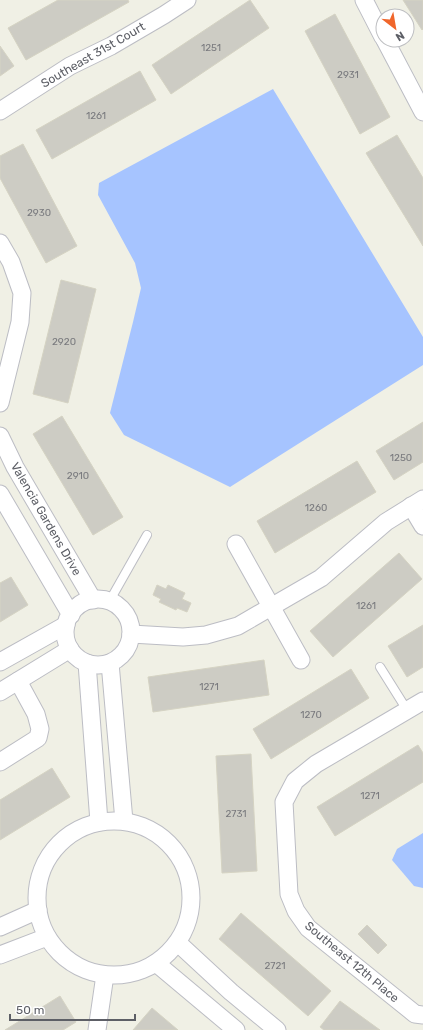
<svg xmlns="http://www.w3.org/2000/svg" width="423" height="1030" viewBox="0 0 423 1030" font-family="Rubik,sans-serif">
	<style>
		.water { fill: #a6c4ff }
		.building { fill: #cdccc4; stroke: #d5d3c3 }
		.lines { fill: none; stroke-linecap: round; stroke-linejoin: round }
		.service-casing { stroke: #bcbdc4; stroke-width: 10 }
		.minor-casing { stroke: #bcbdc4; stroke-width: 19 }
		.service { stroke: #fff; stroke-width: 8 }
		.minor { stroke: #fff; stroke-width: 17 }
		.labels { text-anchor: middle; stroke-width: 3.5; stroke-linejoin: round; paint-order: stroke }
		.number-label { font-size: 10px; fill: #797a7e }
		.street-label { font-size: 12px; fill: #5d5f66; stroke: #fff }
	</style>
	<rect width="100%" height="100%" fill="#f0f0e5"/>
	<g class="water">
		<path d="M273 89 423 337V365L230 487 124 435 110 413 133 322 141 288 135 263 98 195 99 183Z"/>
		<path d="M423 833V888L414 886 392 860 397 849Z"/>
	</g>
	<g class="building">
		<path d="M58 0H128L129 2 26 60 8 28Z"/>
		<path d="M250 0 269 28 171 94 152 65Z"/>
		<path d="M403 0H423V29L422 30Z"/>
		<path d="M335 14 390 117 360 134 305 31Z"/>
		<path d="M0 46 14 66 0 76Z"/>
		<path d="M140 71 156 100 52 159 36 130Z"/>
		<path d="M397 135 423 178V246L366 153Z"/>
		<path d="M23 144 77 246 46 263 0 178V156Z"/>
		<path d="M61 280 96 289 68 403 33 394Z"/>
		<path d="M62 416 123 517 93 535 33 434Z"/>
		<path d="M423 422V462L394 480 376 451Z"/>
		<path d="M357 461 376 492 275 553 257 521Z"/>
		<path d="M399 553 422 579 333 657 310 631Z"/>
		<path d="M11 577 28 605 0 622V583Z"/>
		<path d="M157 585 166 589 168 585 185 593 182 599 191 603 187 612 177 608 176 610 159 602 161 599 153 595Z"/>
		<path d="M423 625V667L407 677 388 646Z"/>
		<path d="M264 660 269 695 153 712 148 677Z"/>
		<path d="M351 669 369 698 271 759 253 729Z"/>
		<path d="M418 745 423 753V782L335 836 317 807Z"/>
		<path d="M251 754 257 871 222 873 216 756Z"/>
		<path d="M52 768 70 797 0 840V800Z"/>
		<path d="M241 913 331 991 308 1016 219 939Z"/>
		<path d="M367 925 387 945 378 954 358 934Z"/>
		<path d="M60 996 76 1022 63 1030H5Z"/>
		<path d="M340 1001 380 1030H324L320 1027Z"/>
		<path d="M152 1008 178 1030H133Z"/>
	</g>
	<g class="lines">
		<defs>
			<g id="service">
				<path d="M109 602 147 535"/>
				<path d="M380 667 407 710"/>
			</g>
			<g id="minor">
				<path d="M364 0 383 37"/>
				<path d="M385 40 423 112"/>
				<path d="M0 111 70 66 111 46 164 15 187 0"/>
				<path d="M0 243 11 262 22 293 20 322 0 403"/>
				<path d="M0 436 15 467 93 600"/>
				<path d="M0 494 71 615"/>
				<path d="M411 506 423 526"/>
				<path d="M236 544 301 660"/>
				<circle cx="98" cy="632" r="33"/>
				<path d="M131 634 183 637 206 635 238 626 321 578 386 522 423 499"/>
				<path d="M0 662 66 625"/>
				<path d="M87 663 99 822"/>
				<path d="M110 663 124 821"/>
				<path d="M0 692 70 649"/>
				<path d="M423 701 316 764 295 781 284 802 289 894 296 911 308 928 415 1014 423 1015"/>
				<path d="M0 762 38 738 40 729 36 714 18 681"/>
				<circle cx="114" cy="898" r="77"/>
				<path d="M0 927 38 910"/>
				<path d="M178 943 231 992 277 1030"/>
				<path d="M0 955 47 937"/>
				<path d="M156 963 236 1030"/>
				<path d="M97 1030 105 975"/>
			</g>
		</defs>
		<use href="#service" class="service-casing"/>
		<use href="#minor" class="minor-casing"/>
		<use href="#service" class="service"/>
		<use href="#minor" class="minor"/>
	</g>
	<g class="labels">
		<g class="number-label">
			<text x="211" y="51">1251</text>
			<text x="348" y="78">2931</text>
			<text x="96" y="119">1261</text>
			<text x="39" y="216">2930</text>
			<text x="64" y="345">2920</text>
			<text x="401" y="461">1250</text>
			<text x="78" y="479">2910</text>
			<text x="316" y="511">1260</text>
			<text x="366" y="609">1261</text>
			<text x="209" y="690">1271</text>
			<text x="311" y="718">1270</text>
			<text x="370" y="799">1271</text>
			<text x="236" y="817">2731</text>
			<text x="275" y="969">2721</text>
		</g>
		<g class="street-label">
			<text transform="translate(93 55) rotate(-30)" y="4">Southeast 31st Court</text>
			<text transform="translate(46 519) rotate(60)" y="4">Valencia Gardens Drive</text>
			<text transform="translate(352 962) rotate(40)" y="4">Southeast 12th Place</text>
		</g>
	</g>
	<g transform="translate(395 28) rotate(149)"><circle r="19" fill="#ffffff" stroke="#bebfc2"/>
	<path d="M0-3L7 15L0 10L-7 15Z" fill="#f0662b"/>
	<text y="-6" font-size="11" font-weight="bold" text-anchor="middle" fill="#5d5f66">N</text>
	</g>
	<path d="M10 1014v6h125v-6" fill="none" stroke="#5d5f66" stroke-width="2"/>
	<text x="16" y="1014" font-size="12" fill="#5d5f66" stroke="#ffffff" stroke-width="3" paint-order="stroke">50 m</text>
</svg>
